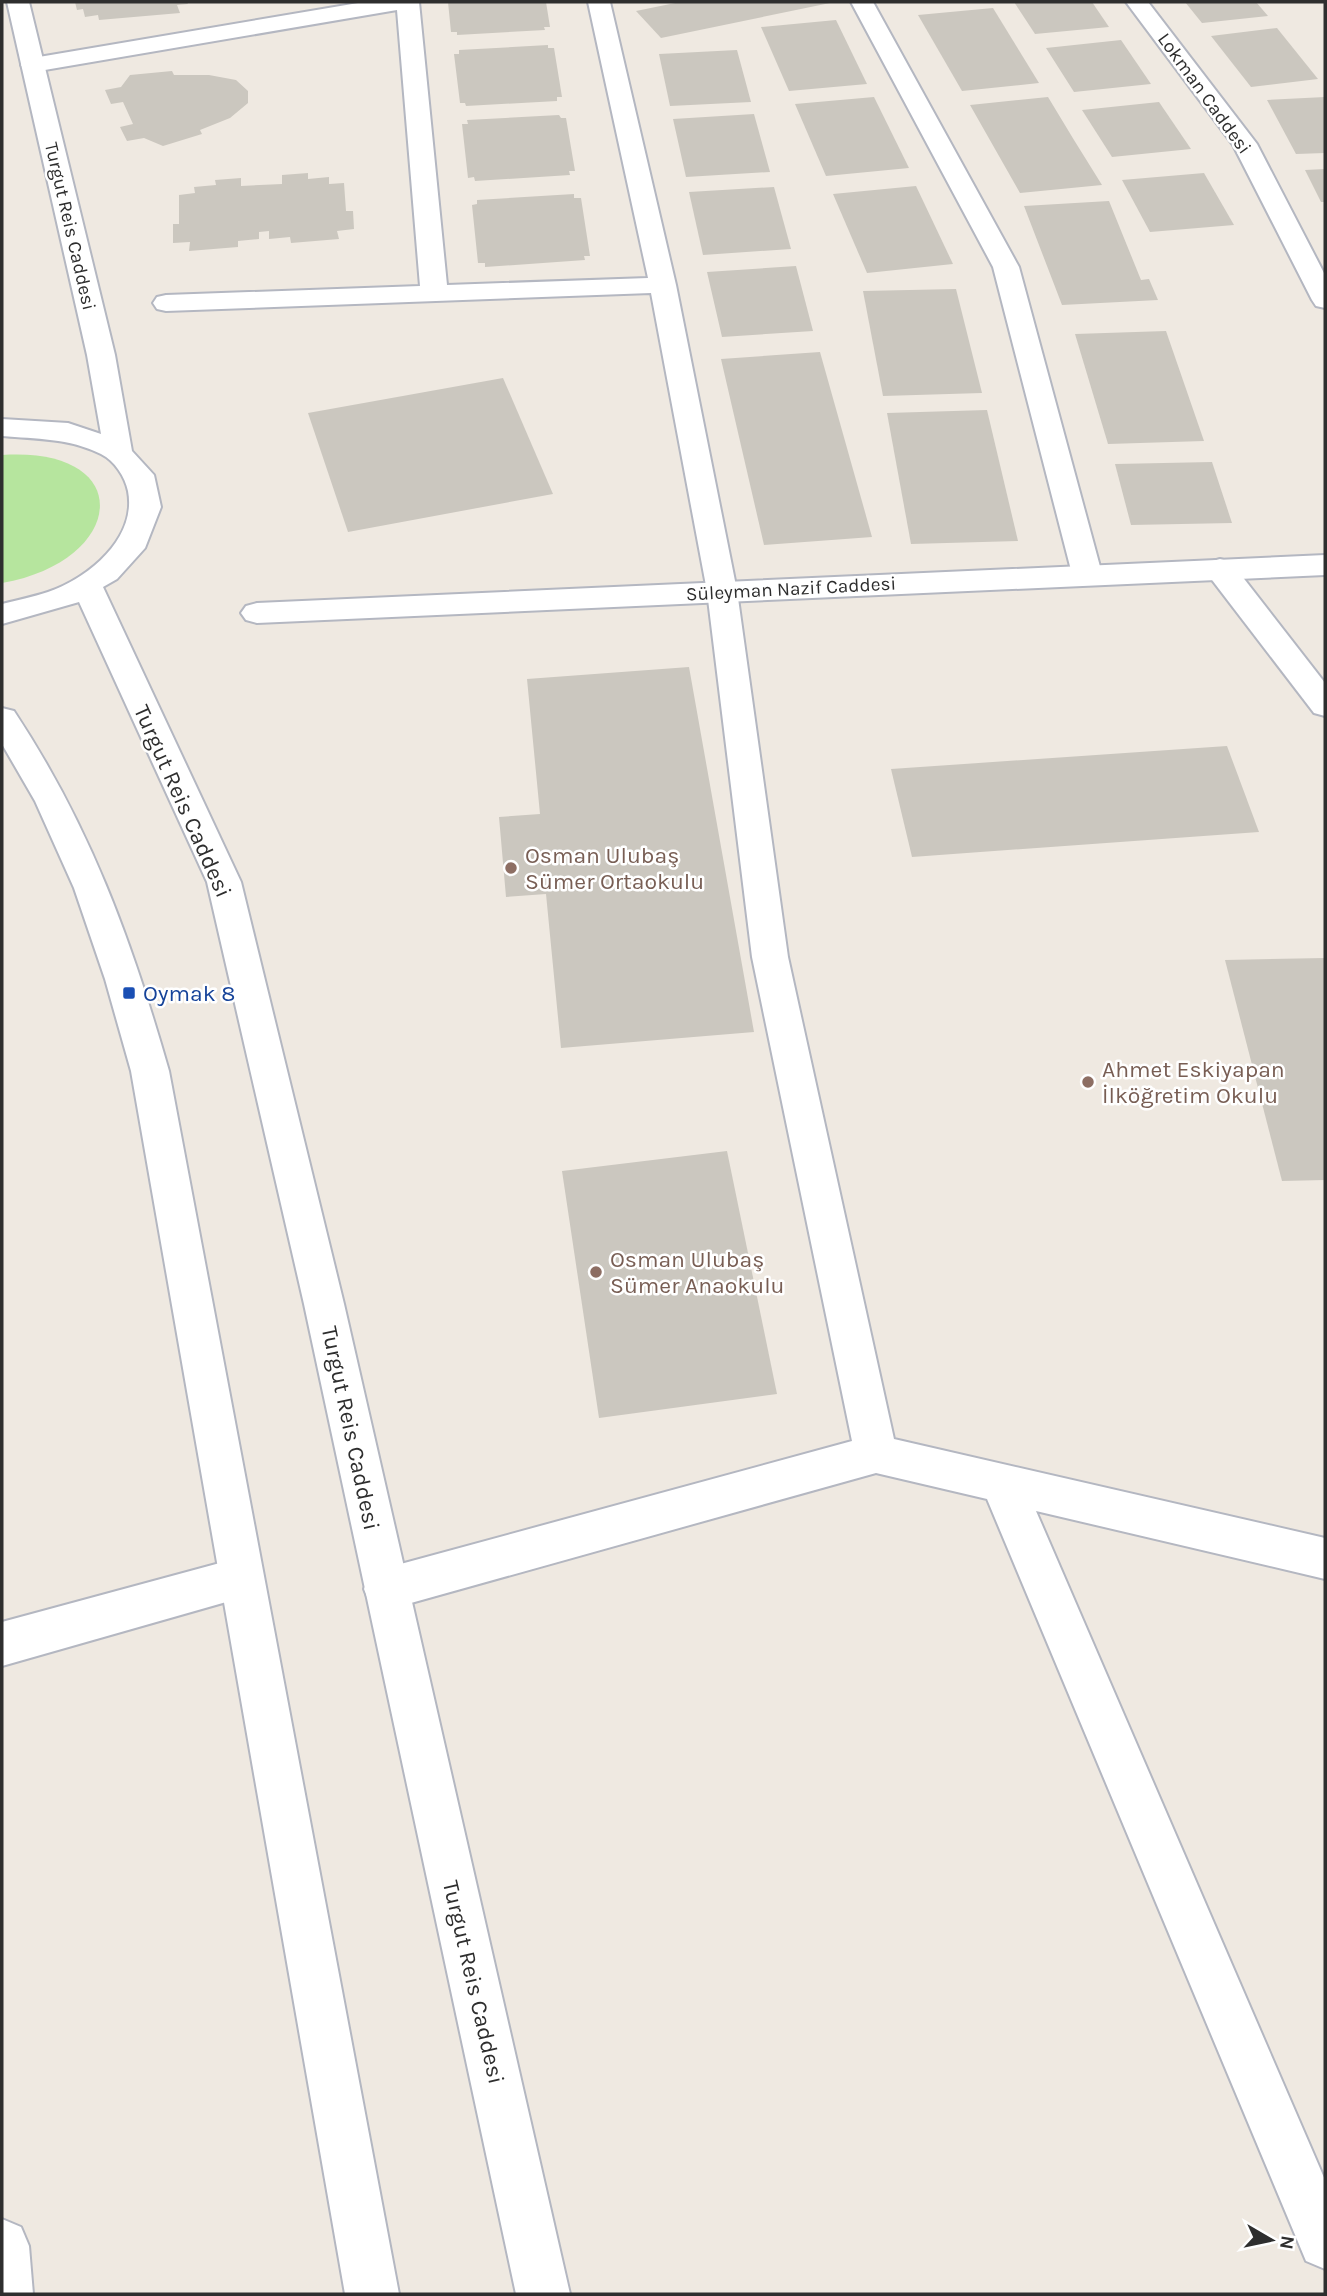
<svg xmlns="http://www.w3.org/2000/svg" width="1327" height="2296" viewBox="0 0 1327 2296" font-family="Karla,sans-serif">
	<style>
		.green { fill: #b6e59e }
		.building { fill: #cbc7bf }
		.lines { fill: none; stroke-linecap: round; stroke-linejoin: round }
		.street-casing { stroke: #b4b7c1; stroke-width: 4 }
		.secondary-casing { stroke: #b4b7c1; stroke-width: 4 }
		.street { fill: #fff; fill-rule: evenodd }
		.secondary { fill: #fff; fill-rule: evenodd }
		.education-dot { fill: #8d6e63; stroke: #fff; stroke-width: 2.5 }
		.transit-dot { fill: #1a4fb4; stroke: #fff; stroke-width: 2.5 }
		.labels { text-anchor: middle; stroke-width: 5; stroke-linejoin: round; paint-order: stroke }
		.far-street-label { font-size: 19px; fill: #2e2e2e; stroke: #fff }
		.street-label { font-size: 23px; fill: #2e2e2e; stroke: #fff }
		.education-label { font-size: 23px; fill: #785e54; stroke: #fff; text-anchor: start }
		.transit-label { font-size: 23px; fill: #164399; stroke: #fff; text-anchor: start }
	</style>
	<rect width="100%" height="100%" fill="#efe9e1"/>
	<path class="green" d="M2 455C138 446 127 561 2 583Z"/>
	<g class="building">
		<path d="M75 2H187L188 4 177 5 180 13 99 20 98 15 85 17 83 9 77 10Z"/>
		<path d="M448 2H546L550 27H544L545 30 457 35V32H451Z"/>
		<path d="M680 2H830V3L661 38 636 11Z"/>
		<path d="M1014 2H1092L1109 27 1035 34Z"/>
		<path d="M1185 2H1256L1268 16 1202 23Z"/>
		<path d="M993 8 1039 83 962 91 918 15Z"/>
		<path d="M836 20 867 84 789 91 761 27Z"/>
		<path d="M1277 28 1318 79 1251 87 1211 36Z"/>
		<path d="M1121 40 1151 84 1074 92 1046 48Z"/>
		<path d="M548 45V48H554L562 97H557V101L466 106 465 103H460L454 54H459V50Z"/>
		<path d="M737 50 751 102 670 106 659 54Z"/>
		<path d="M172 71 174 75H209L236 80 248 91V103L230 118 200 130 202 134 163 146 144 138 127 141 120 127 133 124 123 102 111 104 105 90 121 87 130 75Z"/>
		<path d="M874 97 909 168 826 176 795 104Z"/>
		<path d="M1048 97 1074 140 1102 185 1020 193 970 105Z"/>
		<path d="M1325 97V153L1296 154 1267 100Z"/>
		<path d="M1159 102 1191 149 1112 157 1082 110Z"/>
		<path d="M754 114 770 172 686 177 673 119Z"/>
		<path d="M559 115 561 118H566L575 171H569L570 175 475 181 474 177 468 178 462 124H468L467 120Z"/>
		<path d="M1325 169V202H1321L1305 170Z"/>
		<path d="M308 173V179L329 177V184L344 183 346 211H353L354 229 337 231 339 239 291 243 290 237 269 239V231L259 232V239L238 241V247L189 251 190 242 173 243V224H179V195L195 193 194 187 216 185 215 180 241 178V186L282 184V175Z"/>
		<path d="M1204 173 1234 225 1150 232 1122 180Z"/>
		<path d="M916 186 953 264 867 273 833 194Z"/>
		<path d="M774 187 791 249 703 255 689 192Z"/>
		<path d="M574 194V198H581L590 256H584L585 260 485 267V263H478L472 205 477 204V200Z"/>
		<path d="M1109 201 1141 280 1149 279 1158 300 1062 305 1024 206Z"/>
		<path d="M796 266 813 331 722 337 707 272Z"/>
		<path d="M956 289 982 393 883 396 863 291Z"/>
		<path d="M1166 331 1204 441 1108 444 1075 334Z"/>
		<path d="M820 352 872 537 764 545 721 359Z"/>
		<path d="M503 378 553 494 348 532 308 413Z"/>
		<path d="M987 410 1018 541 911 544 887 413Z"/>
		<path d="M1212 462 1232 523 1131 525 1115 464Z"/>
		<path d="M689 667 754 1032 561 1048 546 894 506 897 499 817 540 814 527 679Z"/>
		<path d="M1227 746 1259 832 912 857 891 769Z"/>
		<path d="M1325 958V1180L1282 1181 1225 960Z"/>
		<path d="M727 1151 777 1394 599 1418 562 1171Z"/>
	</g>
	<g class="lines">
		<defs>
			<g id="street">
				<path d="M364 2H419L447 285 648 278 588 2H610L676 285 737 591 788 957 894 1439 1325 1538V1579L1036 1511 1325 2180V2269L1306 2261 987 1499 876 1473 386 1610 370 1604 364 1589 370 1574 386 1568 852 1441 752 957 707 591 651 293 166 311 157 309 153 303 157 297 166 295 420 286 397 10 33 72 25 70 21 65 25 60 33 58Z"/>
				<path d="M851 2H873L1019 267 1102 574 1098 581 1087 584 1076 581 1072 574 993 267Z"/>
				<path d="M1126 2H1148L1257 144 1325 275V308L1316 306 1312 300 1233 145Z"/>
				<path d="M1220 559 1231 562 1325 683V716L1314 713 1209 576 1205 569 1209 562Z"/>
				<path d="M242 1557 258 1563 264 1578 258 1593 2 1666V1622Z"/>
				<path d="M2 2219 21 2227 29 2246 33 2294H2Z"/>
			</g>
			<g id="secondary">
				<path d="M7 2H29L115 355 132 451 154 475 161 507 145 548 117 579 103 587 241 882 344 1304 570 2294H516L304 1304 207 882 79 602 2 624V604C17 600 33 597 48 592 89 578 137 538 128 491 125 477 115 461 101 454 69 438 36 439 2 436V419L68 423 101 434 87 355Z"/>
				<path d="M1325 555V575L257 623 246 620 241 613 246 606 257 603Z"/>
				<path d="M2 708 14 711C90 826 131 939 169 1071L399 2294H345L131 1071 105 979 74 888 35 801 2 744Z"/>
			</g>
		</defs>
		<use href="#street" class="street-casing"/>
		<use href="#secondary" class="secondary-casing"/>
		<use href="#street" class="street"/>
		<use href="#secondary" class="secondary"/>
	</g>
	<g class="education-dot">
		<circle cx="511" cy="868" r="7"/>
		<circle cx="1088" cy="1082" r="7"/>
		<circle cx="596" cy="1272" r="7"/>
	</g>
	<rect class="transit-dot" x="122" y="986" width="14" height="14" rx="3.5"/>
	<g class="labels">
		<g class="far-street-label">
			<text transform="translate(1205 93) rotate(54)" y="7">Lokman Caddesi</text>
			<text transform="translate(71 226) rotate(77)" y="7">Turgut Reis Caddesi</text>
			<text transform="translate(791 588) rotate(-3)" y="7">Süleyman Nazif Caddesi</text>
		</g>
		<g class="street-label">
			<text transform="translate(183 801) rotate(66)" y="8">Turgut Reis Caddesi</text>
			<text transform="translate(351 1428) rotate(78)" y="8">Turgut Reis Caddesi</text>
			<text transform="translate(474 1982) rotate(77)" y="8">Turgut Reis Caddesi</text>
		</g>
		<g class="education-label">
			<text x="525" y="863">Osman Ulubaş<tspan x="525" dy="26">Sümer Ortaokulu</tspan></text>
			<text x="1102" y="1077">Ahmet Eskiyapan<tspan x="1102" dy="26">İlköğretim Okulu</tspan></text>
			<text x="610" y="1267">Osman Ulubaş<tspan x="610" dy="26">Sümer Anaokulu</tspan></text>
		</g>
		<g class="transit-label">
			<text x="143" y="1001">Oymak 8</text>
		</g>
	</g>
	<rect width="1327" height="2296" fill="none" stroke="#2e2e2e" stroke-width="7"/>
	<g transform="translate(1271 2240) rotate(99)" stroke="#ffffff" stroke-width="5" paint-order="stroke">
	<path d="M0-5L12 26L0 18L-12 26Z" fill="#2e2e2e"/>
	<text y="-10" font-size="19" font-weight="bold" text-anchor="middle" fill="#2e2e2e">N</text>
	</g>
</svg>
